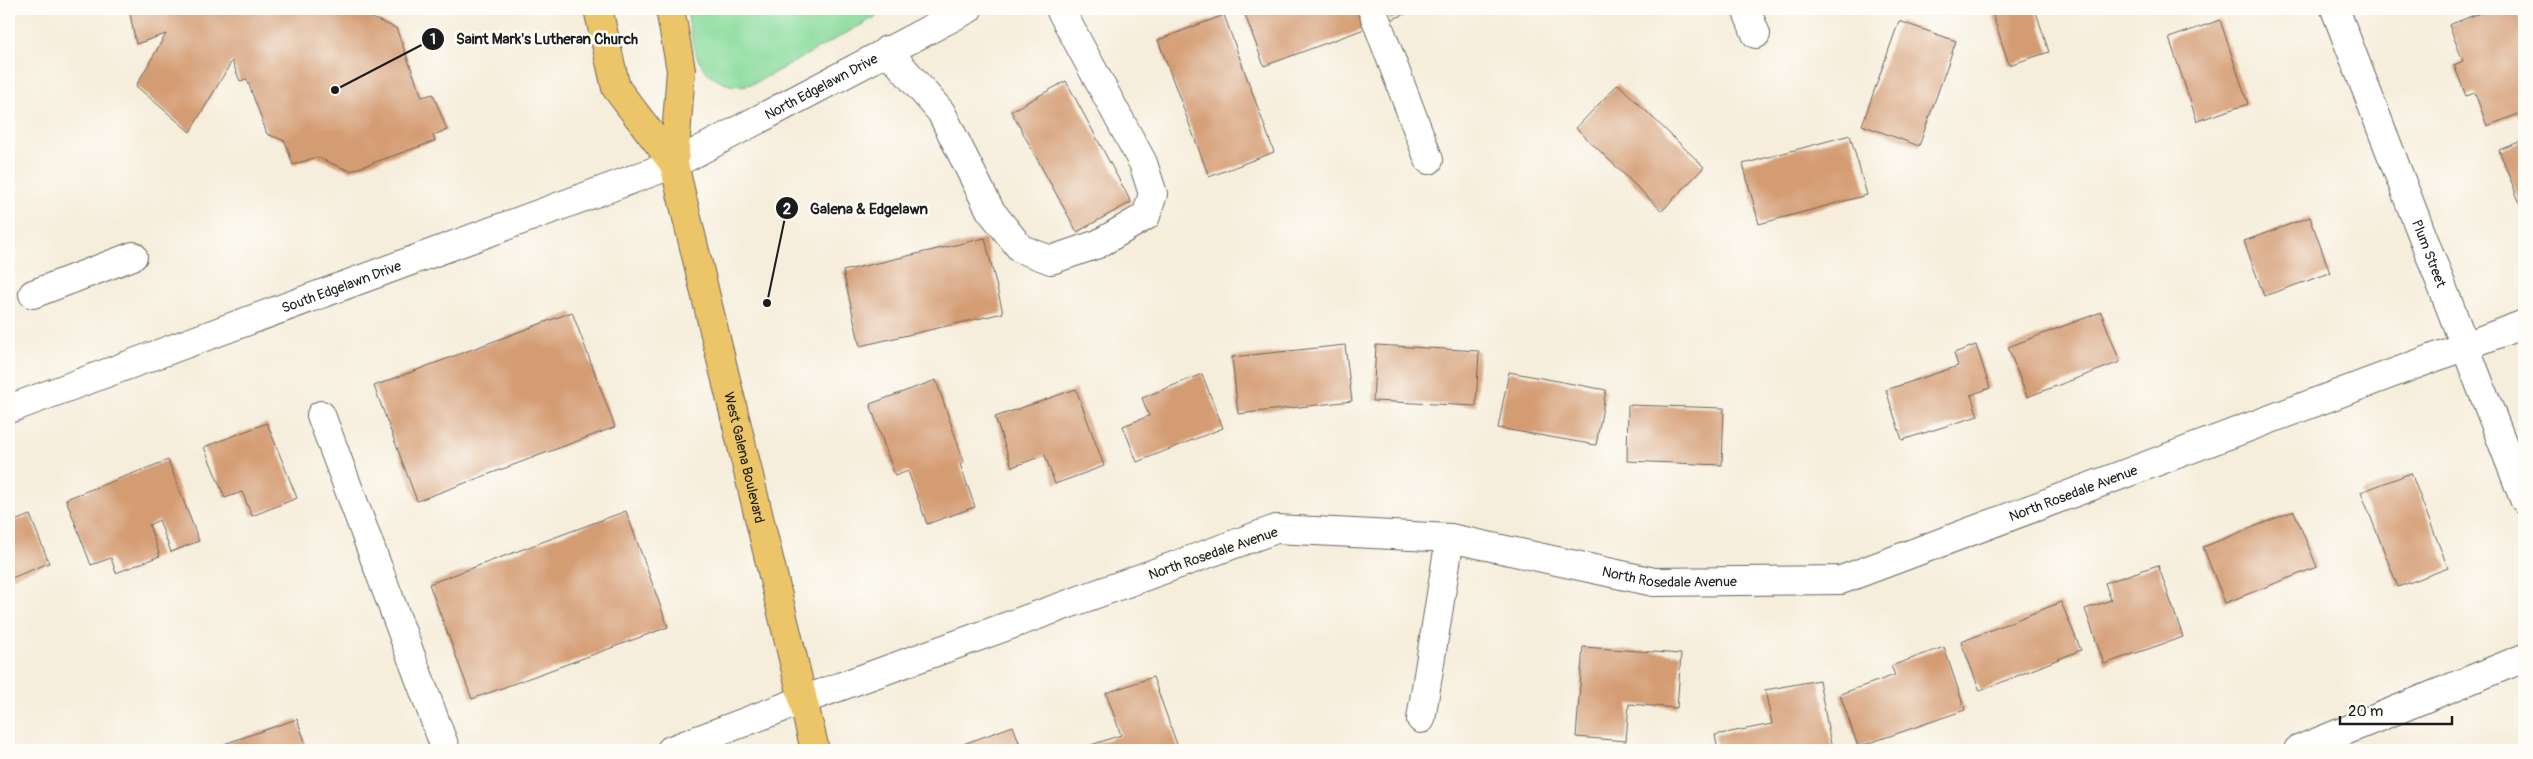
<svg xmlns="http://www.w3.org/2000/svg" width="2533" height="759" viewBox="0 0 2533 759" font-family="Pangolin,sans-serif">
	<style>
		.green { fill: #89db9c; stroke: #527c5c }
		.building { fill: #d49c73 }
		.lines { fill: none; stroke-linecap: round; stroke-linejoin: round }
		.minor-casing { stroke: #68655e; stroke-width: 30 }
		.major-casing { stroke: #68655e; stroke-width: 30 }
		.minor { stroke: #fff; stroke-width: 28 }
		.major { stroke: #edc569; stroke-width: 28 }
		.labels { text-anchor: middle; stroke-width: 5; stroke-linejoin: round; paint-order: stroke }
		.street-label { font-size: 14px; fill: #1c1c1c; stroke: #fdfcf7 }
		.leader { fill: none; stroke: #1c1c1c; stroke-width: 2 }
		.callout-dot { fill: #1c1c1c; stroke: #fdfcf7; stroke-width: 2 }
		.mark-label { font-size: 15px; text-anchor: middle; font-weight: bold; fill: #fff }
		.callout-label { font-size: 15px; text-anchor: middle; font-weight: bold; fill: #1c1c1c; stroke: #fdfcf7; stroke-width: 5; stroke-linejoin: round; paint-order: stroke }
	</style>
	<rect width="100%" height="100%" fill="#fdfcf7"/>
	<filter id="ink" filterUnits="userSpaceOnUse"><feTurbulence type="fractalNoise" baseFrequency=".02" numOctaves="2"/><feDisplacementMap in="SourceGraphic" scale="10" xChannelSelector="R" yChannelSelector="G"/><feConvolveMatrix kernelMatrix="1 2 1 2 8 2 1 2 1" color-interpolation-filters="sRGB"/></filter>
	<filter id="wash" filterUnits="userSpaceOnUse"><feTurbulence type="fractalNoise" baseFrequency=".0096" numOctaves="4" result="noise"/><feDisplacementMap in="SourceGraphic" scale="20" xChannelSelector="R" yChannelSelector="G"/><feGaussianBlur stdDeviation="1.12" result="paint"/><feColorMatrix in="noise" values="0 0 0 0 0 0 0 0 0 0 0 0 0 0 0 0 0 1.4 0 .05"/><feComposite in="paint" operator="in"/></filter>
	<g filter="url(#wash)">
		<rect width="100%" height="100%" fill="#f6edda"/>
		<path class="green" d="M687 9H890L761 80C749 86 737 88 724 83 692 71 692 38 687 9Z"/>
		<g id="blocks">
			<g class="building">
				<path d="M129 9H368L372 18 396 28 422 97 433 94 447 130 433 135 435 141 350 171 316 157 293 165 285 141 267 134 247 79 240 81 232 61 190 132 136 86 166 34 136 44Z"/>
				<path d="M1243 9H1360L1367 28 1264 66Z"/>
				<path d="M1385 9H1419L1390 20Z"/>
				<path d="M1991 9H2035L2049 52 2009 65Z"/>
				<path d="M2490 9H2516L2524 31V112L2487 126 2475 93 2466 96 2454 65 2463 61 2449 25Z"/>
				<path d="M1224 15 1274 152 1209 177 1158 40Z"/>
				<path d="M2220 20 2248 104 2197 121 2169 38Z"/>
				<path d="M1899 21 1956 41 1919 146 1862 125Z"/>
				<path d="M1066 81 1131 202 1077 232 1011 111Z"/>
				<path d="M1618 84 1704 167 1662 211 1576 128Z"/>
				<path d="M1850 135 1867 195 1759 224 1743 164Z"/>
				<path d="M2524 140V214L2499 150Z"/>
				<path d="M2310 217 2330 273 2264 296 2244 241Z"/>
				<path d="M985 238 1003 313 860 346 843 271Z"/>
				<path d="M572 312 615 427 417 501 374 386Z"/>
				<path d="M2101 312 2120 362 2027 397 2008 347Z"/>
				<path d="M1345 345 1352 401 1238 414 1232 357Z"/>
				<path d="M1376 345 1479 351 1476 406 1373 401Z"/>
				<path d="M1976 345 1990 388 1971 395 1978 416 1902 440 1886 390 1958 366 1954 353Z"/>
				<path d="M1509 372 1606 390 1596 445 1498 428Z"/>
				<path d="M1202 374 1223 428 1137 462 1123 426 1149 416 1142 398Z"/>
				<path d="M936 380 964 462 960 464 975 507 927 524 908 471 895 476 870 404Z"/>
				<path d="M1076 389 1104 466 1055 484 1045 455 1012 467 995 417Z"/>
				<path d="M1628 405 1724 408 1722 465 1627 461Z"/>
				<path d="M267 423 297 498 252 516 242 492 225 498 204 447Z"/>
				<path d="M168 460 199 541 171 552 159 520 149 525 160 556 116 573 111 558 91 565 66 499Z"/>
				<path d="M2411 473 2448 568 2398 587 2361 492Z"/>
				<path d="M626 511 668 627 472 699 429 584Z"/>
				<path d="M2294 511 2317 567 2225 603 2203 547Z"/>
				<path d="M30 515 49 563 9 579V523Z"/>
				<path d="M2158 565 2183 637 2104 664 2085 609 2111 600 2105 583Z"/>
				<path d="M2061 602 2081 650 1980 691 1961 642Z"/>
				<path d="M1583 647 1681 654 1677 708 1629 704 1626 741 1576 737Z"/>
				<path d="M1944 647 1965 710 1858 747 1840 694 1895 675 1891 666Z"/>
				<path d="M1153 677 1179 750H1083L1082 748 1121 735 1106 693Z"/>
				<path d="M1819 680 1832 750H1718L1715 735 1772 724 1765 690Z"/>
				<path d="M297 719 308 750H226L224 744Z"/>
				<path d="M1013 726 1022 750H963L961 745Z"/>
			</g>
		</g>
	</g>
	<g filter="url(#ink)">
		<use href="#blocks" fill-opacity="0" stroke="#68655e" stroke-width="1"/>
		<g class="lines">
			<defs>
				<g id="minor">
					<path d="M1372 9 1429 160"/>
					<path d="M1746 9 1756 34"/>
					<path id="s1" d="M2335 9 2524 499"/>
					<path d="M887 50 941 112 990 210 1021 249 1051 260 1098 244 1146 216 1153 194 1143 163 1060 9"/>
					<path d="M33 294 133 256"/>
					<path id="s2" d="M9 409 674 164 968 9"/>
					<path d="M321 415 446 750"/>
					<path d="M1421 719 1450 538"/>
					<path id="s3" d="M671 750 803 700 1276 529 1450 538 1654 582 1841 580 2524 324"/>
					<path d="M2298 750 2524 658"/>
				</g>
				<g id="major">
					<path d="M598 9 616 88 674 164"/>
					<path id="s4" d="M670 9 681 70 674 164 815 750"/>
				</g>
			</defs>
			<use href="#minor" class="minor-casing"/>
			<use href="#major" class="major-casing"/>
			<use href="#minor" class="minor"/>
			<use href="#major" class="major"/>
		</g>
	</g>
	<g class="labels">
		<g class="street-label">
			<text dy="5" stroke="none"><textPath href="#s2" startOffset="875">North Edgelawn Drive</textPath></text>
			<text dy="5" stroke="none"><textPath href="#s1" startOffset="262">Plum Street</textPath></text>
			<text dy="5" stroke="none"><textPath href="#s2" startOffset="354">South Edgelawn Drive</textPath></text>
			<text dy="5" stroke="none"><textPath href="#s4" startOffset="458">West Galena Boulevard</textPath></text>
			<text dy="5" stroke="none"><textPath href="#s3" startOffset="1462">North Rosedale Avenue</textPath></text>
			<text transform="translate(1213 553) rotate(-19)" y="5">North Rosedale Avenue</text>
			<text dy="5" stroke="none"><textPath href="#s3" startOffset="1042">North Rosedale Avenue</textPath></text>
		</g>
	</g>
	<path class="leader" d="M335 90L433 39M767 303L787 208"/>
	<g class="callout-dot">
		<circle cx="335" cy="90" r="5"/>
		<circle cx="767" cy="303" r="5"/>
		<circle cx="433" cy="39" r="12"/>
		<circle cx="787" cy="208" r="12"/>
	</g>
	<g class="mark-label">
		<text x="433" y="44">1</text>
		<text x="787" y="214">2</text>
	</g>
	<g class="callout-label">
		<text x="547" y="44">Saint Mark's Lutheran Church</text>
		<text x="869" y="214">Galena &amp; Edgelawn</text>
	</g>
	<rect width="2533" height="759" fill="none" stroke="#fdfcf7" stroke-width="30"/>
	<path d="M2340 716v8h112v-8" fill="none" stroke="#1c1c1c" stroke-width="2.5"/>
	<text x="2348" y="716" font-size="15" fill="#1c1c1c" stroke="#fdfcf7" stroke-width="4" paint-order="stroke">20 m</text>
</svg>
